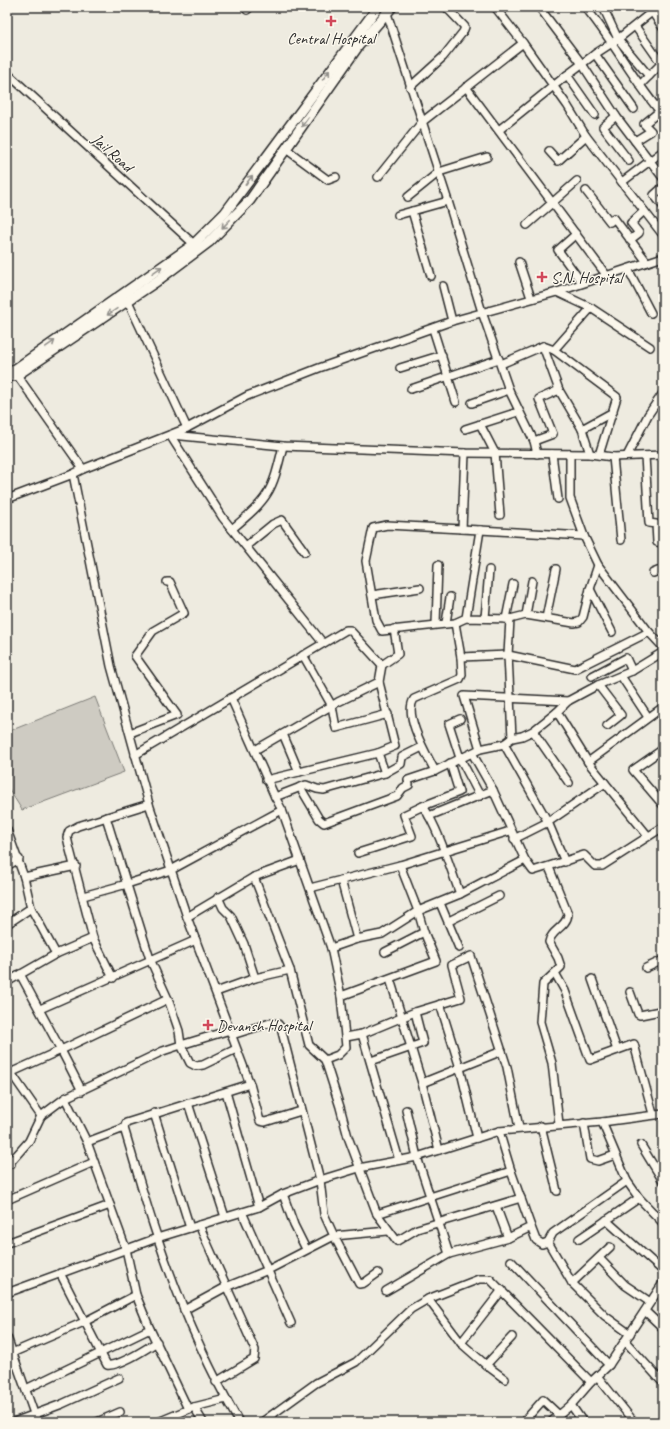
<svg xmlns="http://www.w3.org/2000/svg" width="670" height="1429" viewBox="0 0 670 1429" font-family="Caveat,sans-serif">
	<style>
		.green { fill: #cecbc2; stroke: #7c7b76 }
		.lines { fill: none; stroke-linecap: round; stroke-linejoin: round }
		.minor-casing { stroke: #2b2b2b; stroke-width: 10 }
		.major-casing { stroke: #2b2b2b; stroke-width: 12 }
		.minor { stroke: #fbf7ec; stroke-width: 7 }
		.major { stroke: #fbf7ec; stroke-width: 9 }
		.oneway { stroke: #93918c }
		.poi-dot { fill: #d1495b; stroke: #fbf7ec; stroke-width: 1.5 }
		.labels { text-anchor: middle; stroke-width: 3; stroke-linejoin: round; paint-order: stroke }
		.poi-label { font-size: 16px; fill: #2b2b2b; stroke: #fbf7ec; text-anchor: start }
		.street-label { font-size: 16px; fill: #2b2b2b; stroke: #fbf7ec }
	</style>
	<rect width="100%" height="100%" fill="#eeebe0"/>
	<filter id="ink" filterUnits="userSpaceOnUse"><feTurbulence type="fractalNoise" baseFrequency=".025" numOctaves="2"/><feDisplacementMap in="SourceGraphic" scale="8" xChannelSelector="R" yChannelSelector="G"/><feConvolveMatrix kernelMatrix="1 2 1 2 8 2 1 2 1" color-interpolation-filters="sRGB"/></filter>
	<g filter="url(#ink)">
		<path class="green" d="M95 697 124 772 22 810 7 786V732Z"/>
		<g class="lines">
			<defs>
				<g id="minor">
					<path d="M385 7 448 201 482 312 509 390 534 441 537 454"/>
					<path d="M495 7 523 43 567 105 586 136 663 235"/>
					<path d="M539 7 582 64 616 116 663 178"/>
					<path d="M585 7C614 41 633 81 663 115"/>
					<path d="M603 7 618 39 649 76"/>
					<path d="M649 7 663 28"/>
					<path d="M247 10 250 7"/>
					<path d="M635 26 663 66"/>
					<path d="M595 54 634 109"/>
					<path d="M7 73 197 247"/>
					<path d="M640 85 661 64"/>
					<path d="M410 87 443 57 463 32 465 27 446 7"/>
					<path d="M466 87 607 276"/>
					<path d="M595 115 567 75 595 54 618 39 658 7"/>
					<path d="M616 116 603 127 629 161"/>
					<path d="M499 130 567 75"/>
					<path d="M635 141 651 131 644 124 660 111"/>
					<path d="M286 149 328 180 336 177"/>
					<path d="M549 151 558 161 586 136"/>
					<path d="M378 177 422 122 523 43"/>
					<path d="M622 182 663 151"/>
					<path d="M663 187 654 195 663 206"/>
					<path d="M586 191 610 222 614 218 647 262"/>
					<path d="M408 197 439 172 487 157"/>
					<path d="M412 211 431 276"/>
					<path d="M398 215 448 201"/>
					<path d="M527 225 577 181"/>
					<path d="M576 234 558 250 582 283"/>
					<path d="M630 240 639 233 631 223 644 211"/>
					<path d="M519 262 531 298"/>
					<path d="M628 269 651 313"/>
					<path d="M443 286 452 321"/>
					<path d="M557 292 591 308 650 347"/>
					<path d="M128 301 187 428"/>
					<path d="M433 329 456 402"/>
					<path d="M543 346 554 350 617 397 599 455"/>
					<path d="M554 350 591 308"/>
					<path d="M501 364 543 346 559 390 582 429 590 454"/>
					<path d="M400 368 442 355"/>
					<path d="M17 375 83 469"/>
					<path d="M411 389 499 359"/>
					<path d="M472 403 509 390"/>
					<path d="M480 424 495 453 500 515"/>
					<path d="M465 429 518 412"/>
					<path d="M582 429 613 412"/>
					<path d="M170 435 223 518 323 643"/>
					<path d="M172 435 283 446 465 453 590 454 613 457 663 455"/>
					<path d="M534 441 553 434 539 399 559 390"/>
					<path d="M552 454 558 499"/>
					<path d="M570 454V498L584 536 598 565 649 632 663 647"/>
					<path d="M627 456 648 415 663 393"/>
					<path d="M645 456 649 523 656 524 657 542 663 543"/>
					<path d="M613 457 621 540"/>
					<path d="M73 474 111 666 149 804 187 917 250 1084 260 1121 265 1122 301 1111"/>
					<path d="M7 499 73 474 83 469 187 428 247 396 319 368 452 321 557 292 663 257"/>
					<path d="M232 529C269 498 272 493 283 446"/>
					<path d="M462 529 465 453"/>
					<path d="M480 530 584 536"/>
					<path d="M246 546 273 524 282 520 305 552"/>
					<path d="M653 573 663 569"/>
					<path d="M590 589 612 632"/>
					<path d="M372 595 420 588"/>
					<path d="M526 615 532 581"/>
					<path d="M466 618 480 530 387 525 373 528 366 561 376 620 382 631 455 623 466 618 510 619 526 615 574 623 579 622 583 617 590 589 598 565"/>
					<path d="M485 618 489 570"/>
					<path d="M546 618 556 569"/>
					<path d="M506 619 513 584"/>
					<path d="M510 619 508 655 512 738"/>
					<path d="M446 623 450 597"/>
					<path d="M455 623 461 657 508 655 575 669 649 632"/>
					<path d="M436 624 438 565"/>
					<path d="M303 655 332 706 336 728 388 714"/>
					<path d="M592 676 626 658 632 671"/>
					<path d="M621 676 648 717"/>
					<path d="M598 685 621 715 607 726"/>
					<path d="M231 698 275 797 306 785 317 789 324 790 385 773 401 764 402 757 422 747"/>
					<path d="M557 712 588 762"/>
					<path d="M460 719 449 724 460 758 480 796"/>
					<path d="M533 731 569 783"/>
					<path d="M130 733 177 715 135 656 153 631 184 613 170 582H167"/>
					<path d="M283 734 299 772"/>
					<path d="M480 749 464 696 568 701"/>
					<path d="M663 749 633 770 663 805"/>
					<path d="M255 750 338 702 379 682"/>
					<path d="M472 753 493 790 525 860 533 871 584 855 595 866H602L663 827"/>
					<path d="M135 755 346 630H350L382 665"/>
					<path d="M450 763 459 792 423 806C440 832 449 865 460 894"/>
					<path d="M435 771C427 755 403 715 414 699L460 679 462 675 461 657"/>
					<path d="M385 773 378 753 395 746 379 682 382 665 398 654 394 629"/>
					<path d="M266 780 378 753"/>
					<path d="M300 787 319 819 324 823 397 796 403 788 409 785 408 780 435 771 480 749 504 744"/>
					<path d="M275 797 282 810 331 948 341 996"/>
					<path d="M429 816 493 790"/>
					<path d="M7 830 24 877 76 866"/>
					<path d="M648 836 588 762 663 707"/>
					<path d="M514 839 548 822 504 744 512 738 522 736 533 731 557 712 568 701 598 685 632 671 663 652"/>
					<path d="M358 853 412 836 404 815 423 806"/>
					<path d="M565 862 548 822 605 783"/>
					<path d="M7 866 19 859"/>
					<path d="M549 867 568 914C567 927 551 930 549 942L558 958 561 967 543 984 540 1022 552 1063 559 1124"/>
					<path d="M24 877 31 908 56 954"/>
					<path d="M254 877 290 970 309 1045 325 1060 340 1107 348 1137 377 1214 511 1171"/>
					<path d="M341 880 357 939"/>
					<path d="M310 888 400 865 510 831"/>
					<path d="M83 896 127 884 171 870 282 810"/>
					<path d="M218 897 223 908 231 916 244 944 255 978"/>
					<path d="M440 903 459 948"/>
					<path d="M187 917 254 877 300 860"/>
					<path d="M449 921 499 896"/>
					<path d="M7 924 31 908"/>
					<path d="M93 938 69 846 67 837 69 831 78 826 149 804"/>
					<path d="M331 948 357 939 382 934 418 911 400 865"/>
					<path d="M385 952 424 932"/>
					<path d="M646 968 663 960"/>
					<path d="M555 973 565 991 590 1060 634 1044 653 1114"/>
					<path d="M20 974 61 1050 168 999"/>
					<path d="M390 979 422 1083"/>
					<path d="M592 979 617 1050"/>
					<path d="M7 982 56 954 93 938 113 978"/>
					<path d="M216 992 255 978 290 970"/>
					<path d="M630 992 638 1014 640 1015 660 1011 663 1015"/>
					<path d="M440 1004 460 1068 477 1138"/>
					<path d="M40 1009 196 940"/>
					<path d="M230 1030 181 1045 190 1063 196 1066 203 1065 236 1049"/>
					<path d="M362 1034 399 1160"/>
					<path d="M346 1037 362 1034 415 1012 461 998 452 965 471 956 507 1067 519 1128"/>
					<path d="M325 1060 338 1055 346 1047 341 996 436 961 424 932 418 911 460 894 525 860"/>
					<path d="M371 1061 423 1043 415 1012"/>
					<path d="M7 1067 41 1116 29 1141 7 1166"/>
					<path d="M10 1073 61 1050 82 1091"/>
					<path d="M226 1092 259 1207"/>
					<path d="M65 1098 87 1142 126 1249 136 1295"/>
					<path d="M188 1103 225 1217"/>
					<path d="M406 1110 417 1157 449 1254"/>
					<path d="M154 1113 190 1228"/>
					<path d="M41 1116 65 1098 163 1051 181 1045 179 1031 168 999 150 959 106 817"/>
					<path d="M602 1122 627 1181 639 1198 663 1223"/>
					<path d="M584 1123 590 1159 598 1161 615 1155"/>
					<path d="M541 1126 557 1191"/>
					<path d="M87 1142 124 1128"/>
					<path d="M641 1145 663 1181"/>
					<path d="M439 1150 422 1083 502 1051"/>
					<path d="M7 1154 11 1164"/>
					<path d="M283 1194 294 1225 306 1249"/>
					<path d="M7 1200 94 1162"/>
					<path d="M496 1206 508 1238"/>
					<path d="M242 1212 291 1323"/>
					<path d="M377 1214 397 1241 417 1229 521 1198"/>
					<path d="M606 1220 663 1271"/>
					<path d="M199 1225 255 1350 254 1359 216 1382"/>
					<path d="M531 1227 536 1240 542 1244 548 1242 553 1233 627 1181"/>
					<path d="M579 1239 639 1198"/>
					<path d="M548 1242 572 1283 605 1316 630 1334"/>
					<path d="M7 1243 110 1205"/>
					<path d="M599 1258 625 1285 650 1302"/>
					<path d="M511 1261 609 1365"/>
					<path d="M60 1273 107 1365C119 1367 146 1349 157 1342"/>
					<path d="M378 1273 364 1283 359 1284 334 1236 388 1231"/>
					<path d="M572 1283 610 1247"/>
					<path d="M386 1291 449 1254 508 1238 531 1227 511 1171 499 1131"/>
					<path d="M7 1293 157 1238 259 1207 283 1194 320 1180 359 1168 417 1157 499 1131 602 1122 663 1114"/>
					<path d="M428 1299 461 1343 486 1365 512 1337"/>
					<path d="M184 1310 226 1287 268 1270 334 1236 324 1214 320 1180 281 1028 278 1024 270 1023 232 1035"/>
					<path d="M645 1311 663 1328"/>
					<path d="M150 1329 188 1409"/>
					<path d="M7 1337 37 1422"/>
					<path d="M625 1341 663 1383"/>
					<path d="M461 1343 502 1290"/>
					<path d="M12 1353 84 1322 136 1295 150 1329 26 1389"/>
					<path d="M486 1365 505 1379"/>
					<path d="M7 1367 15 1364"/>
					<path d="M598 1377 634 1422"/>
					<path d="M571 1405 583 1422"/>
					<path d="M194 1407 203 1422"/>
					<path d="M527 1418 543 1400 559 1415"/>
					<path d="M14 1422 62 1404 119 1378"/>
					<path d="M97 1422 120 1412"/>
					<path d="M158 1422 194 1407 226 1399"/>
					<path d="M239 1422C206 1364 179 1302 158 1239 145 1202 135 1164 124 1128L126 1123 250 1084"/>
					<path d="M262 1422 316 1383 356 1362 411 1309 428 1299 479 1279H490L591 1382"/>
					<path d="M551 1422 571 1405 591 1382 609 1365 663 1283"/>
				</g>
				<g id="major">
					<path d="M7 375 193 245 225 213 378 7"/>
					<path d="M7 377 17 375 157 281 209 242 250 200 359 45 392 7"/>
				</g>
			</defs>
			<use href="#minor" class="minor-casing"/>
			<use href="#major" class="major-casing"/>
			<use href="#minor" class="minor"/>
			<use href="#major" class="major"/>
		</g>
		<defs><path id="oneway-shaft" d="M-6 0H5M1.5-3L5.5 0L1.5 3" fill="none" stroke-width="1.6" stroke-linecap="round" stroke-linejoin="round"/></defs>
		<g class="oneway">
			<use href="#oneway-shaft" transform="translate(326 75) rotate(-54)"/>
			<use href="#oneway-shaft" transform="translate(305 122) rotate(125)"/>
			<use href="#oneway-shaft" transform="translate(249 180) rotate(-53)"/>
			<use href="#oneway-shaft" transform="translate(226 224) rotate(134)"/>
			<use href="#oneway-shaft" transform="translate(157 270) rotate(-35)"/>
			<use href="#oneway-shaft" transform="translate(112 312) rotate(146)"/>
			<use href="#oneway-shaft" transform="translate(50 344) rotate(-35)"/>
		</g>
	</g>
	<g class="poi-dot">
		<path d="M329 15h4v4h4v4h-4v4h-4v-4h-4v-4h4z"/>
		<path d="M540 271h4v4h4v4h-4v4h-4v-4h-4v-4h4z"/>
		<path d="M206 1019h4v4h4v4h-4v4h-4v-4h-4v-4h4z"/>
	</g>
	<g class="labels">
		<g class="poi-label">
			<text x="331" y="44" text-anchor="middle">Central Hospital</text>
			<text x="551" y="283">S.N. Hospital</text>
			<text x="217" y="1031">Devansh Hospital</text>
		</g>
		<g class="street-label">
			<text transform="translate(113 152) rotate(42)" y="6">Jail Road</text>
		</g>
	</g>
	<rect width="670" height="1429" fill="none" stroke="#fbf7ec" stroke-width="24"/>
	<rect x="12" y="12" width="646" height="1405" fill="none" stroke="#2b2b2b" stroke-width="1.5" filter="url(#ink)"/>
</svg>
